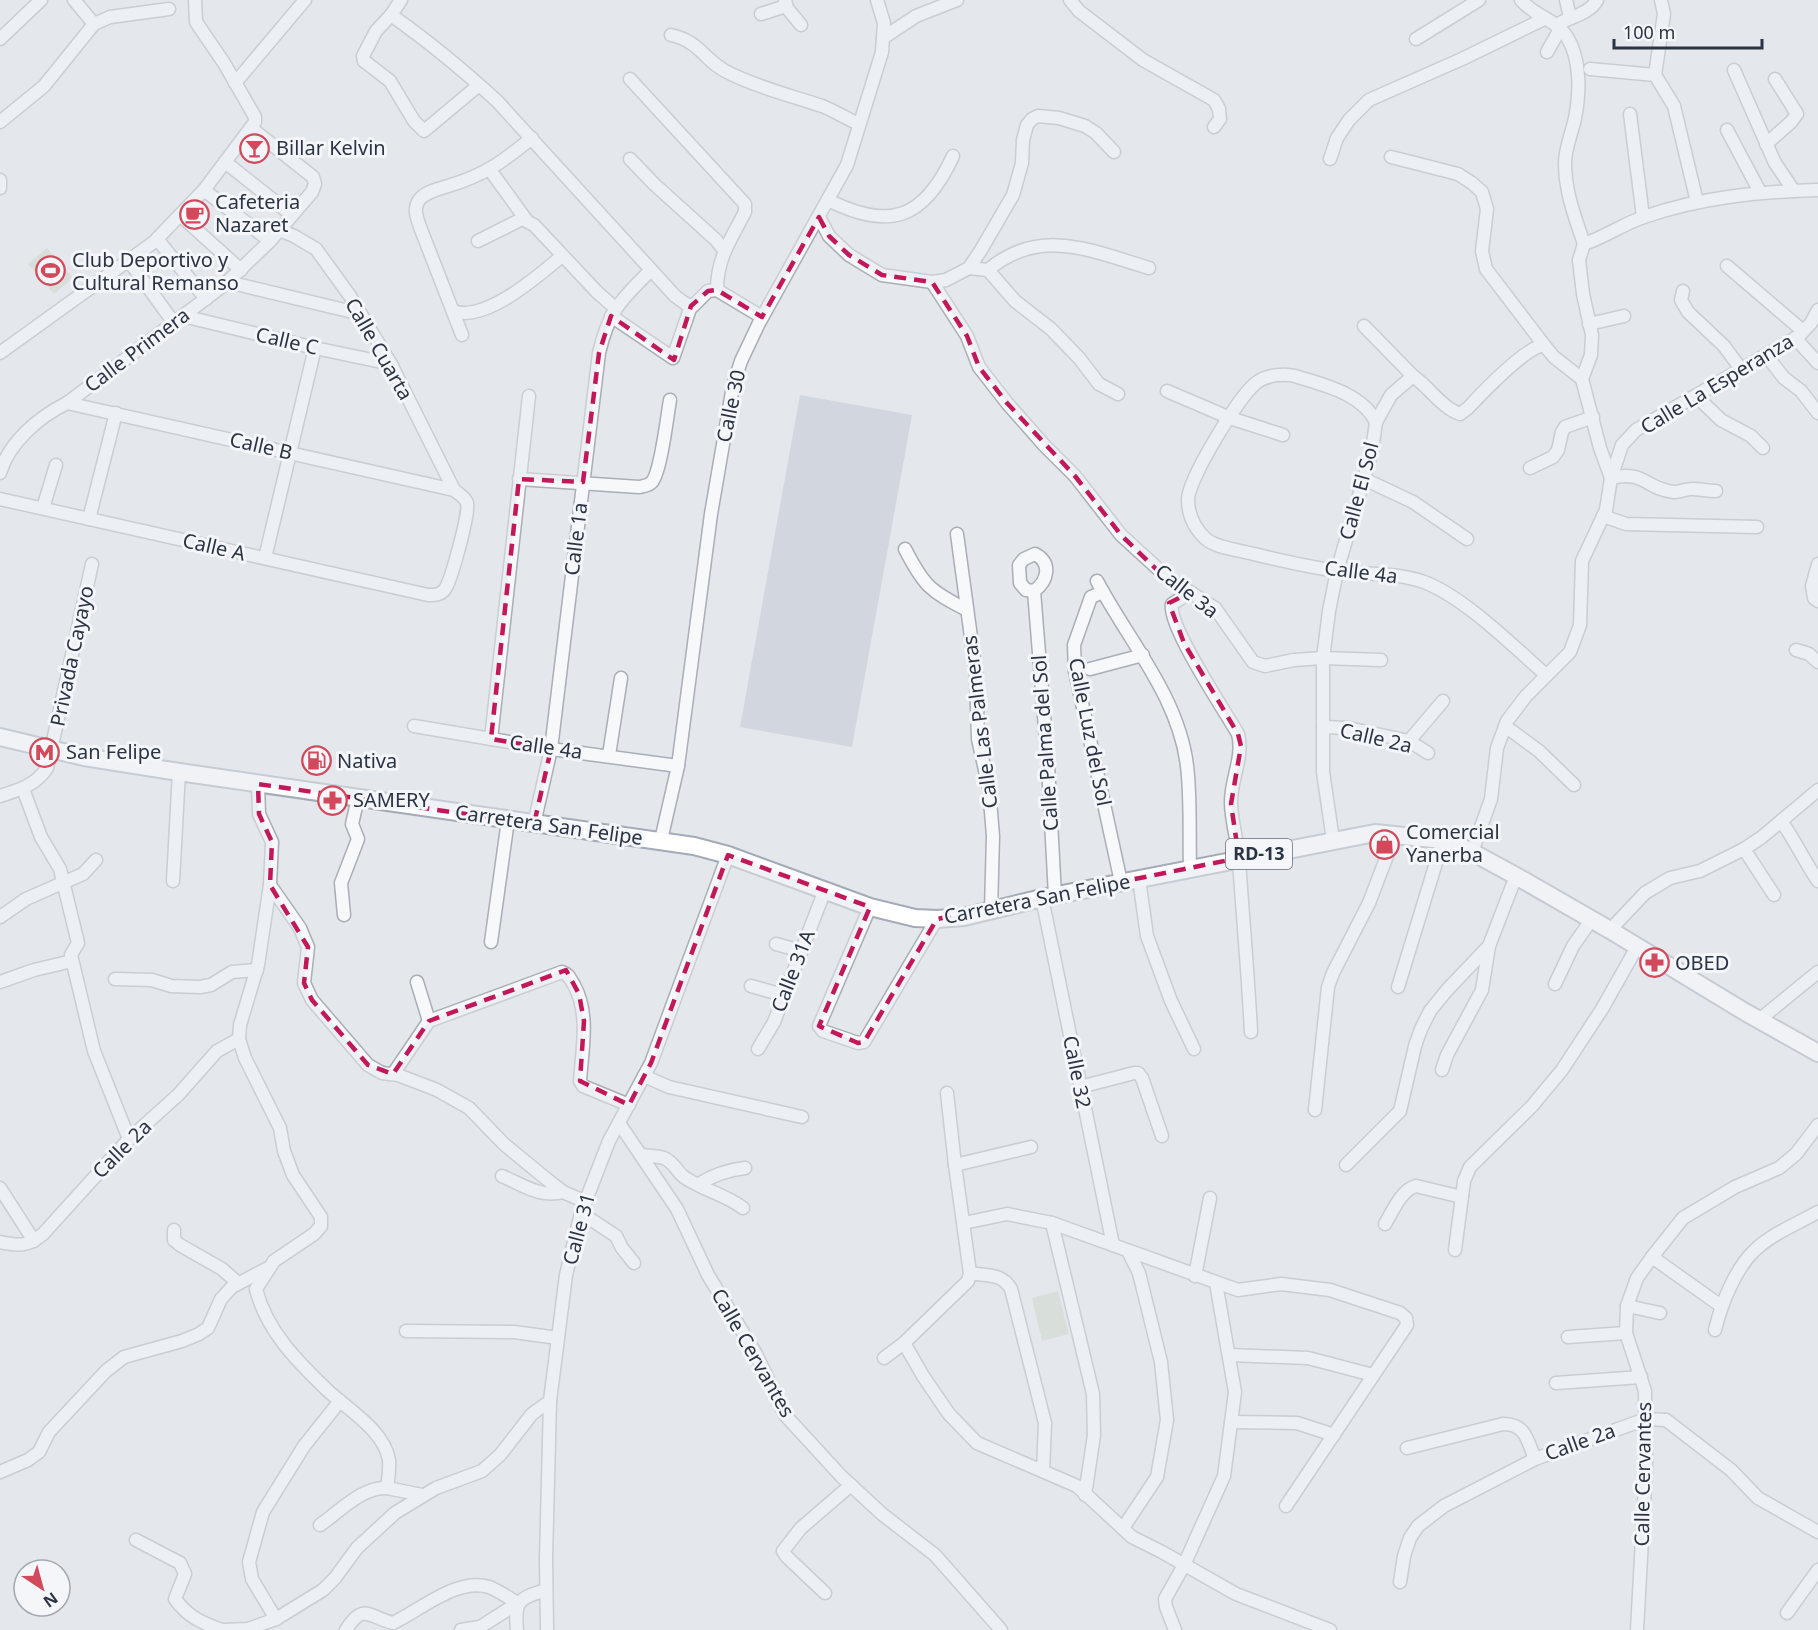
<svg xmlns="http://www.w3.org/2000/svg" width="1818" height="1630" viewBox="0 0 1818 1630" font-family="'Noto Sans',sans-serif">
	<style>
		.built { fill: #d2d6de }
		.pitch { fill: #c9d6c5 }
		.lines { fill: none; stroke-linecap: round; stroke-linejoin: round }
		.minor-casing { stroke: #a9aeb7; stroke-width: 15 }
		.major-casing { stroke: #a3abb8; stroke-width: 20 }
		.minor { stroke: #f7f8fa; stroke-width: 12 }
		.major { stroke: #fff; stroke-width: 16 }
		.marked { fill: none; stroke: #c2185b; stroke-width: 4.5; stroke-dasharray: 12 8; stroke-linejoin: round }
		.labels { text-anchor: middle; stroke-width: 6; stroke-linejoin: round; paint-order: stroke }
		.shield { fill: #f4f6f9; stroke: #676e7b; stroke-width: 1.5 }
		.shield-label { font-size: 18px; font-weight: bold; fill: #2b3445 }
		.poi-label { font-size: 20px; fill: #2b3445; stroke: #f4f6f9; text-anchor: start }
		.street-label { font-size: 20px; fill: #2b3445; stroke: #f4f6f9 }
	</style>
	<rect width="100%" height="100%" fill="#e4e7ec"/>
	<path class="built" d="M800 395 912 415 852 747 740 727Z"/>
	<g class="pitch">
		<path d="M47 248 73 278 54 294 28 264Z"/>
		<path d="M1058 1291 1069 1334 1042 1341 1032 1298Z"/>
	</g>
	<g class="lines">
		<defs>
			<g id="minor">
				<path d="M74 0 94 24"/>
				<path d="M785 0 787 8 801 25"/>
				<path d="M1070 0 1079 11 1143 60 1214 100 1219 109 1220 119 1214 127"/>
				<path d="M1521 0C1534 16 1557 20 1567 37 1581 59 1580 93 1575 118 1572 133 1565 148 1565 163 1565 192 1575 217 1584 244"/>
				<path d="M1566 0 1570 17"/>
				<path d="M761 14 786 6"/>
				<path d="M391 15 401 0"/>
				<path d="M1556 25C1568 18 1591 13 1597 0"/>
				<path d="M671 35C702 42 704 62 731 74 760 88 792 96 822 106 835 111 847 119 859 124"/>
				<path d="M883 38 916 16 957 0"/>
				<path d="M0 39 41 0"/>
				<path d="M1416 39 1479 0"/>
				<path d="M1547 52 1560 29"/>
				<path d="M1590 69 1655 75 1674 106 1697 202"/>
				<path d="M1734 70 1775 163 1794 191"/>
				<path d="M1655 75 1664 14 1661 0"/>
				<path d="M630 79 745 204V212C731 239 717 258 717 290"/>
				<path d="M235 83 305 0"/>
				<path d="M479 85 424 131 414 121 390 81 364 61 363 56 376 31 391 15C428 41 463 70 497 101L675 296 686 304 693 306 708 291 717 290 762 317"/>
				<path d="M1630 114 1643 217"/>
				<path d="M0 122 44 86 94 24 110 17 169 9"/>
				<path d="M1727 130 1760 192"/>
				<path d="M1766 144 1791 122 1797 114 1775 79"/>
				<path d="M1391 157 1458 174 1472 183 1482 192 1487 209 1482 251 1486 269 1544 345"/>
				<path d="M630 159 654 184 716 240 724 250"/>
				<path d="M1330 159 1337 138 1349 120 1369 100 1462 59 1544 19"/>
				<path d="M225 162 292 215"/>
				<path d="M490 170 527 221"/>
				<path d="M0 180V188"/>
				<path d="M204 190 270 241"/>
				<path d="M828 200C890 231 924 219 953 156"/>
				<path d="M180 215 241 270"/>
				<path d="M819 217 829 236 849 255 882 275 932 282 946 280 969 268 981 250 1013 195 1022 163 1023 140 1027 125 1032 119 1038 116 1059 118 1085 126 1096 133 1114 152"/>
				<path d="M157 239 206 299"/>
				<path d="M478 241 522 219 534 225 597 292 615 308"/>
				<path d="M129 261 174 323"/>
				<path d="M1727 266 1803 331"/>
				<path d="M969 268 988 270 1015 301 1051 329 1079 358 1099 384 1118 394"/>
				<path d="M988 270C1040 226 1092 251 1149 268"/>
				<path d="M228 282 361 314"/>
				<path d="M932 282 967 336 979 367 1007 403 1044 445 1075 476 1121 535 1168 578 1215 608 1253 662 1265 666 1294 660 1323 658 1381 660"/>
				<path d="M1683 291 1681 300 1688 312 1724 346 1741 369"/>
				<path d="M453 311C485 323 538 276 562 256"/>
				<path d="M183 316 315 348 391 364"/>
				<path d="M611 316 673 358 691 306"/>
				<path d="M1589 324 1624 316"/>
				<path d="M1364 326 1413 376"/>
				<path d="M462 335 420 227C417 218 413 209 419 200 425 192 438 189 448 186 485 175 502 162 532 138"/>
				<path d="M1795 338 1818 363"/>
				<path d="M0 353 154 242 204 190 255 122V117L224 63 196 22 195 0"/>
				<path d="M1766 355 1784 378 1801 391 1818 413"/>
				<path d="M1167 391 1230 418 1283 435"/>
				<path d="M1696 396 1721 420 1751 436 1763 448"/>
				<path d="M67 403 454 490"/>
				<path d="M1376 422C1362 393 1323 385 1295 376 1284 373 1266 375 1256 383 1239 396 1189 478 1188 499 1188 515 1195 529 1206 539 1215 547 1233 549 1245 552 1275 559 1307 567 1338 571 1366 575 1397 572 1424 582 1464 597 1513 646 1546 675"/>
				<path d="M1530 468 1553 457 1558 450 1562 432 1565 427 1593 417"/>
				<path d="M0 473C9 442 39 417 67 403L224 285 270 241 312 192 315 184 313 177 251 128"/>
				<path d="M519 479 639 487C644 486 648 486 652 482 661 471 667 417 670 400"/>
				<path d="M1364 479 1413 502 1467 539"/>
				<path d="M1716 491C1708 491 1700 489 1692 489 1686 489 1680 492 1674 492 1645 489 1646 470 1611 478L1600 448 1582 379 1591 355 1592 335 1583 294 1579 260 1584 244C1605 237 1623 224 1644 217 1701 197 1758 192 1818 190"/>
				<path d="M0 499 428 595C435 595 441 595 445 589 451 581 470 512 467 503 465 497 459 494 454 490L391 364 350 296 316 249 294 236 279 230"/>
				<path d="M43 508 56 465"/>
				<path d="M1603 516 1626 524 1757 527"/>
				<path d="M89 519 116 413"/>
				<path d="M957 534 976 674 978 739 989 788 993 836 991 910"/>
				<path d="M905 549C924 586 930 591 967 610"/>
				<path d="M1035 554C1052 563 1048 581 1034 591L1026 590 1020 583 1019 565 1024 559Z"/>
				<path d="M265 558 315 348"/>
				<path d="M1818 564 1812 586 1814 598 1818 601"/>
				<path d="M1097 581C1128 640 1179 697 1187 766 1191 799 1189 835 1190 868"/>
				<path d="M1034 591 1048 765 1055 896"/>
				<path d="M1103 592 1091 597 1074 645 1075 671 1121 882"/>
				<path d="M1191 592 1172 604C1167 625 1225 711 1238 734 1244 757 1231 778 1231 802 1231 821 1238 841 1239 861 1243 918 1248 975 1251 1032"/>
				<path d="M1796 650 1809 654 1818 662"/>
				<path d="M1090 669 1143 655"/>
				<path d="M414 726 551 749 678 766"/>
				<path d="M1505 726 1539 751 1574 785"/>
				<path d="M1323 727 1348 728 1409 741 1428 753"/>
				<path d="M491 739 529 396"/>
				<path d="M1409 741 1443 701"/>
				<path d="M609 755 621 678"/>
				<path d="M258 784 259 814 272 842 270 885 258 965 240 1025 239 1039 245 1058 280 1128 284 1151 293 1175 321 1217V1226L314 1234 274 1261 256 1289C266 1330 297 1361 326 1389 347 1409 384 1430 389 1460 390 1469 388 1479 387 1488L422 1495"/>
				<path d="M23 789 41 837 60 869 78 943 71 955 94 1051 129 1139"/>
				<path d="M0 796C19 790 36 785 47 768L92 564"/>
				<path d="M1781 821C1795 840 1804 861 1818 881"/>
				<path d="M534 824 551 749 599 353C609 310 621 300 651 270"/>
				<path d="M661 840 678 766 711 514 733 386 741 361 759 323 847 165 882 52 884 23 877 0"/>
				<path d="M1333 840 1323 772V658L1329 611 1337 571 1372 451 1376 422 1391 395 1413 376C1429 387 1442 408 1460 414L1468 408C1482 393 1526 347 1544 345L1554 357 1582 379"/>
				<path d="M1744 849 1774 895"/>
				<path d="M1472 852 1491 799 1497 748 1507 721 1526 696 1570 652 1580 625 1582 561 1606 510 1611 478 1622 445 1636 430 1799 336 1811 323 1818 310"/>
				<path d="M1139 879 1147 936 1171 1001 1194 1049"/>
				<path d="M173 881 179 772"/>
				<path d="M270 885 300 928 308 947 304 983 312 1000 368 1065 382 1073 398 1075 437 1090 469 1108 505 1145 544 1177 563 1192 584 1201"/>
				<path d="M1042 898 1113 1245"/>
				<path d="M870 907 819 1026 823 1031 858 1043 864 1042 937 919"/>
				<path d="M344 915 341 883 358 839 352 824 358 798"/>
				<path d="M0 917 26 899 83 874 96 860"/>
				<path d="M1610 930 1645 893 1670 878 1700 871 1744 849 1762 837 1818 790"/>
				<path d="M491 942 508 820"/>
				<path d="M776 944 801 951"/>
				<path d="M115 979 152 980 171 986 200 987 211 985 232 972 257 970"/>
				<path d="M0 982 34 970 72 961"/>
				<path d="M417 982 429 1021"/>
				<path d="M1555 984 1573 946 1592 919"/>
				<path d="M751 986 783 995"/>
				<path d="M1398 987 1443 840"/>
				<path d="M1759 1020 1818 972"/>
				<path d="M758 1049 774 1022 825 890"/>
				<path d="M1442 1070 1447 1055 1482 990 1489 946"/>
				<path d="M393 1074 429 1021 562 972C569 974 570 979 574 985 590 1014 582 1050 580 1081L583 1086 629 1105"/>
				<path d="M644 1076 669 1087 802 1117"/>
				<path d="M1080 1087 1134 1073H1138L1142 1078 1162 1136"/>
				<path d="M1315 1110 1328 987 1333 973 1369 903 1395 835"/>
				<path d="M619 1123 677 1209 708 1275 756 1354 785 1415 841 1476 882 1514 935 1555 1001 1630"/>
				<path d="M641 1155C648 1156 657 1156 664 1158 675 1163 676 1171 684 1177 702 1190 725 1194 743 1208"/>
				<path d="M955 1165 1031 1147"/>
				<path d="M1346 1165 1400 1111 1415 1046 1421 1029 1430 1011 1447 990 1489 946 1516 876"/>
				<path d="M502 1176C523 1185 540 1198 563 1192"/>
				<path d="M699 1184C713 1175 728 1170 745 1168"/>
				<path d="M0 1188 34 1241"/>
				<path d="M581 1213 616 1236 622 1248 634 1263"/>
				<path d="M964 1223 1007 1214 1052 1223 1238 1290 1281 1284 1330 1290 1400 1313 1406 1318 1407 1325 1286 1506"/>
				<path d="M1052 1223 1093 1394 1094 1435 1085 1495"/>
				<path d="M1385 1224C1393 1211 1401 1190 1416 1186L1462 1197"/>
				<path d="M174 1230V1240L180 1245 222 1269 238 1283"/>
				<path d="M0 1242C19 1246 27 1247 43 1234L129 1139 178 1095 217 1051 239 1039"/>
				<path d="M1455 1250 1464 1181 1470 1167 1532 1106 1562 1070 1602 1009 1637 947"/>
				<path d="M1652 1257 1721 1306"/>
				<path d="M970 1273C987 1276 1002 1273 1011 1289L1045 1423 1043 1471"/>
				<path d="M1195 1276 1210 1198"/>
				<path d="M1627 1306 1660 1313"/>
				<path d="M1715 1330C1721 1305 1735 1269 1754 1251 1771 1234 1797 1224 1818 1212"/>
				<path d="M406 1331 514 1332 558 1338"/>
				<path d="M1568 1337 1626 1333"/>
				<path d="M904 1343 923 1376 949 1414 977 1443 1077 1486 1132 1537 1162 1552 1236 1594 1330 1630"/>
				<path d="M1229 1355 1308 1358 1373 1375"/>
				<path d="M884 1358 904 1343 968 1281 970 1273 955 1165 947 1093"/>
				<path d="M1556 1383 1641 1377"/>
				<path d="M1231 1422 1297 1423 1334 1435"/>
				<path d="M1407 1448 1503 1424C1526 1424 1527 1440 1535 1459"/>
				<path d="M0 1472 28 1460 39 1452 49 1432 106 1371 124 1357 182 1341 199 1334 208 1328 221 1299 232 1287 268 1268"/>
				<path d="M320 1525C339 1512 363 1486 387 1488"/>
				<path d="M1123 1528 1157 1477 1167 1420 1161 1362 1139 1273 1128 1251"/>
				<path d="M136 1540 180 1563 185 1574 175 1599C188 1617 202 1623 222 1630"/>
				<path d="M1400 1582 1404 1556 1410 1538 1418 1526 1444 1506 1535 1459 1646 1419 1666 1420 1731 1470 1758 1498 1818 1532"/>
				<path d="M825 1593 786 1556 783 1551 801 1528 851 1485"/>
				<path d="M1787 1613 1818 1570"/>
				<path d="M276 1619 252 1579 249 1562 263 1512 304 1446 340 1401"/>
				<path d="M224 1630 248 1629 276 1619 323 1590 335 1578 357 1548 395 1513 436 1488 482 1471 500 1455 532 1414 550 1401"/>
				<path d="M346 1630C363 1602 369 1617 393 1623 419 1611 457 1577 489 1587 499 1591 509 1598 518 1603"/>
				<path d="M461 1630 480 1627 518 1603"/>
				<path d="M517 1630C514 1601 519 1598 546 1590"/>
				<path d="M547 1630 546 1559 550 1401 566 1275 581 1213 609 1141 651 1063 728 855"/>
				<path d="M1175 1630 1166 1607 1165 1599 1184 1565 1224 1476 1235 1392 1216 1283"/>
				<path d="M1637 1630 1646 1467 1645 1391 1626 1333 1627 1306 1637 1278 1652 1257 1683 1218 1735 1187 1779 1168 1796 1154 1818 1125"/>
			</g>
			<path id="major" d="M0 737 84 757 179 772 694 846 728 855 870 907 915 918 937 919 964 917 1042 898 1375 833 1443 840 1472 852 1516 876 1610 930 1745 1012 1818 1053"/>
		</defs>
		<use href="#minor" class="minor-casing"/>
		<use href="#major" class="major-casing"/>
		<use href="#minor" class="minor"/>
		<use href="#major" class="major"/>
	</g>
	<path d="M0 0H1818V1630H0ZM819 217 829 236 849 255 882 275 932 282 967 336 979 367 1007 403 1075 476 1121 535 1156 569 1191 592 1169 603 1184 643 1238 734 1241 746 1231 804 1239 858 937 919 864 1042 858 1043 819 1026 870 907 728 855 651 1063 629 1105 580 1081 584 1021 579 994 566 970 429 1021 393 1074 368 1065 312 1000 304 983 308 947 270 885 272 842 259 814 258 784 534 824 551 749 491 739 519 479 583 482 599 353 611 316 674 360 691 306 708 291 717 290 762 317Z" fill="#e4e7ec" fill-opacity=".55" fill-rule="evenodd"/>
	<path class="marked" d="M819 217 829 236 849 255 882 275 932 282 967 336 979 367 1007 403 1075 476 1121 535 1156 569 1191 592 1169 603 1184 643 1238 734 1241 746 1231 804 1239 858 937 919 864 1042 858 1043 819 1026 870 907 728 855 651 1063 629 1105 580 1081 584 1021 579 994 566 970 429 1021 393 1074 368 1065 312 1000 304 983 308 947 270 885 272 842 259 814 258 784 534 824 551 749 491 739 519 479 583 482 599 353 611 316 674 360 691 306 708 291 717 290 762 317Z"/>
	<defs>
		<symbol id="bar-ring" viewBox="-11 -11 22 22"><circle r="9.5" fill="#f4f6f9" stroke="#d1495b" stroke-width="1.5"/><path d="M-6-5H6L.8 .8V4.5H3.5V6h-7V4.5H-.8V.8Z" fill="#d1495b"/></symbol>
		<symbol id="cafe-ring" viewBox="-11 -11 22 22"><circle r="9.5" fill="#f4f6f9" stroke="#d1495b" stroke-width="1.5"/><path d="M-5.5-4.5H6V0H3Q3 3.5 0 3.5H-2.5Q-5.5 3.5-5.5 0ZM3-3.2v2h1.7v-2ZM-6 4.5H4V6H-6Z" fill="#d1495b"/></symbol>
		<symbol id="stadium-ring" viewBox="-11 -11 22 22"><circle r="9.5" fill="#f4f6f9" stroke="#d1495b" stroke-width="1.5"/><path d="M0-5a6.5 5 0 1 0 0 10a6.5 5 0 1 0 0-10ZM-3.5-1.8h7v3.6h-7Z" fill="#d1495b"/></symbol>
		<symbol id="metro-ring" viewBox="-11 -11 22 22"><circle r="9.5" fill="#f4f6f9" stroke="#d1495b" stroke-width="1.5"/><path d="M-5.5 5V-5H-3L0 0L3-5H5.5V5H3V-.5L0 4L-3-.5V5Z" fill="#d1495b"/></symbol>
		<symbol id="fuel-ring" viewBox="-11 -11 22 22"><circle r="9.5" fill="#f4f6f9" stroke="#d1495b" stroke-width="1.5"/><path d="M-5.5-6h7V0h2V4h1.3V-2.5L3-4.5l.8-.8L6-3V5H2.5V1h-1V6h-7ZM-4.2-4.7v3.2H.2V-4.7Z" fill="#d1495b"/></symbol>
		<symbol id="pharmacy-ring" viewBox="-11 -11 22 22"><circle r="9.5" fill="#f4f6f9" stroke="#d1495b" stroke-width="1.5"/><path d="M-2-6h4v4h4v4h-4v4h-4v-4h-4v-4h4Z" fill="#d1495b"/></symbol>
		<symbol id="shop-ring" viewBox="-11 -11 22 22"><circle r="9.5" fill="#f4f6f9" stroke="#d1495b" stroke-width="1.5"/><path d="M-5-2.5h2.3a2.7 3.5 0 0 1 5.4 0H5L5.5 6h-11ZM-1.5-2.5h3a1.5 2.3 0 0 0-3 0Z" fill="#d1495b"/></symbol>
	</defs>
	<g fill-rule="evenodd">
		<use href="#bar-ring" x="238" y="132" width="33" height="33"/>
		<use href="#cafe-ring" x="178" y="198" width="33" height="33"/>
		<use href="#stadium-ring" x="34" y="254" width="33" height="33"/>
		<use href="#metro-ring" x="28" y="736" width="33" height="33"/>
		<use href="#fuel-ring" x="300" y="744" width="33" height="33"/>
		<use href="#pharmacy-ring" x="316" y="784" width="33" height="33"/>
		<use href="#shop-ring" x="1368" y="828" width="33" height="33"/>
		<use href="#pharmacy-ring" x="1638" y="946" width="33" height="33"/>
	</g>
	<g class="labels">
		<rect class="shield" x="1226" y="839" width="66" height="30" rx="4.5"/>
		<g class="shield-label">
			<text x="1259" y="860">RD-13</text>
		</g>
		<g class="poi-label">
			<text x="276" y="155">Billar Kelvin</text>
			<text x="215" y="209">Cafeteria<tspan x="215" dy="23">Nazaret</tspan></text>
			<text x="72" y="267">Club Deportivo y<tspan x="72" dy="23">Cultural Remanso</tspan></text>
			<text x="66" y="759">San Felipe</text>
			<text x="337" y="768">Nativa</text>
			<text x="353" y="807">SAMERY</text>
			<text x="1406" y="839">Comercial<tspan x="1406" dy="23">Yanerba</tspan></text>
			<text x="1675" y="970">OBED</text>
		</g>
		<g class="street-label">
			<text transform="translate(287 341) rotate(13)" y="7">Calle C</text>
			<text transform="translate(379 349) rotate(60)" y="7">Calle Cuarta</text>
			<text transform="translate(137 350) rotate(-37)" y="7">Calle Primera</text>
			<text transform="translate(1717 384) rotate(-31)" y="7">Calle La Esperanza</text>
			<text transform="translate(731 406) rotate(-78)" y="7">Calle 30</text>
			<text transform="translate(261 446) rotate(13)" y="7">Calle B</text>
			<text transform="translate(1359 491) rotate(-75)" y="7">Calle El Sol</text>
			<text transform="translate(576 539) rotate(-83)" y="7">Calle 1a</text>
			<text transform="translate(214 547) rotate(13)" y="7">Calle A</text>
			<text transform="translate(1361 572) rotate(7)" y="7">Calle 4a</text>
			<text transform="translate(1187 591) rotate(38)" y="7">Calle 3a</text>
			<text transform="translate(72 656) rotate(-78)" y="7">Privada Cayayo</text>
			<text transform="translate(980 722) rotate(-97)" y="7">Calle Las Palmeras</text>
			<text transform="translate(1090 732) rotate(79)" y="7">Calle Luz del Sol</text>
			<text transform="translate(1376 738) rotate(13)" y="7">Calle 2a</text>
			<text transform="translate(1045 743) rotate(-94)" y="7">Calle Palma del Sol</text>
			<text transform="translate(546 747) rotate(8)" y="7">Calle 4a</text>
			<text transform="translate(549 825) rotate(8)" y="7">Carretera San Felipe</text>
			<text transform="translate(1037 899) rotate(-11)" y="7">Carretera San Felipe</text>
			<text transform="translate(793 971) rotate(-69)" y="7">Calle 31A</text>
			<text transform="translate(1077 1072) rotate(79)" y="7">Calle 32</text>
			<text transform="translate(122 1149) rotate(-45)" y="7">Calle 2a</text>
			<text transform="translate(579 1229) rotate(-75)" y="7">Calle 31</text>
			<text transform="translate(753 1353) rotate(60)" y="7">Calle Cervantes</text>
			<text transform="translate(1580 1442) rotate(-20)" y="7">Calle 2a</text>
			<text transform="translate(1643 1474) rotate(-89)" y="7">Calle Cervantes</text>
		</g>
	</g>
	<g transform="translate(42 1588) rotate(144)"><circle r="28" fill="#f4f6f9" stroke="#a4a8b1" stroke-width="1.5"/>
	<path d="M0-4.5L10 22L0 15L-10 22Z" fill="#d1495b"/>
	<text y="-9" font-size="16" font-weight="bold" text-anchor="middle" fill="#2b3445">N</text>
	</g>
	<path d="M1614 39v9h148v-9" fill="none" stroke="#2b3445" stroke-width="3"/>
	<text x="1623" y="39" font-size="18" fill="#2b3445" stroke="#f4f6f9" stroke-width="4.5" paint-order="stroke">100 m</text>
</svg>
